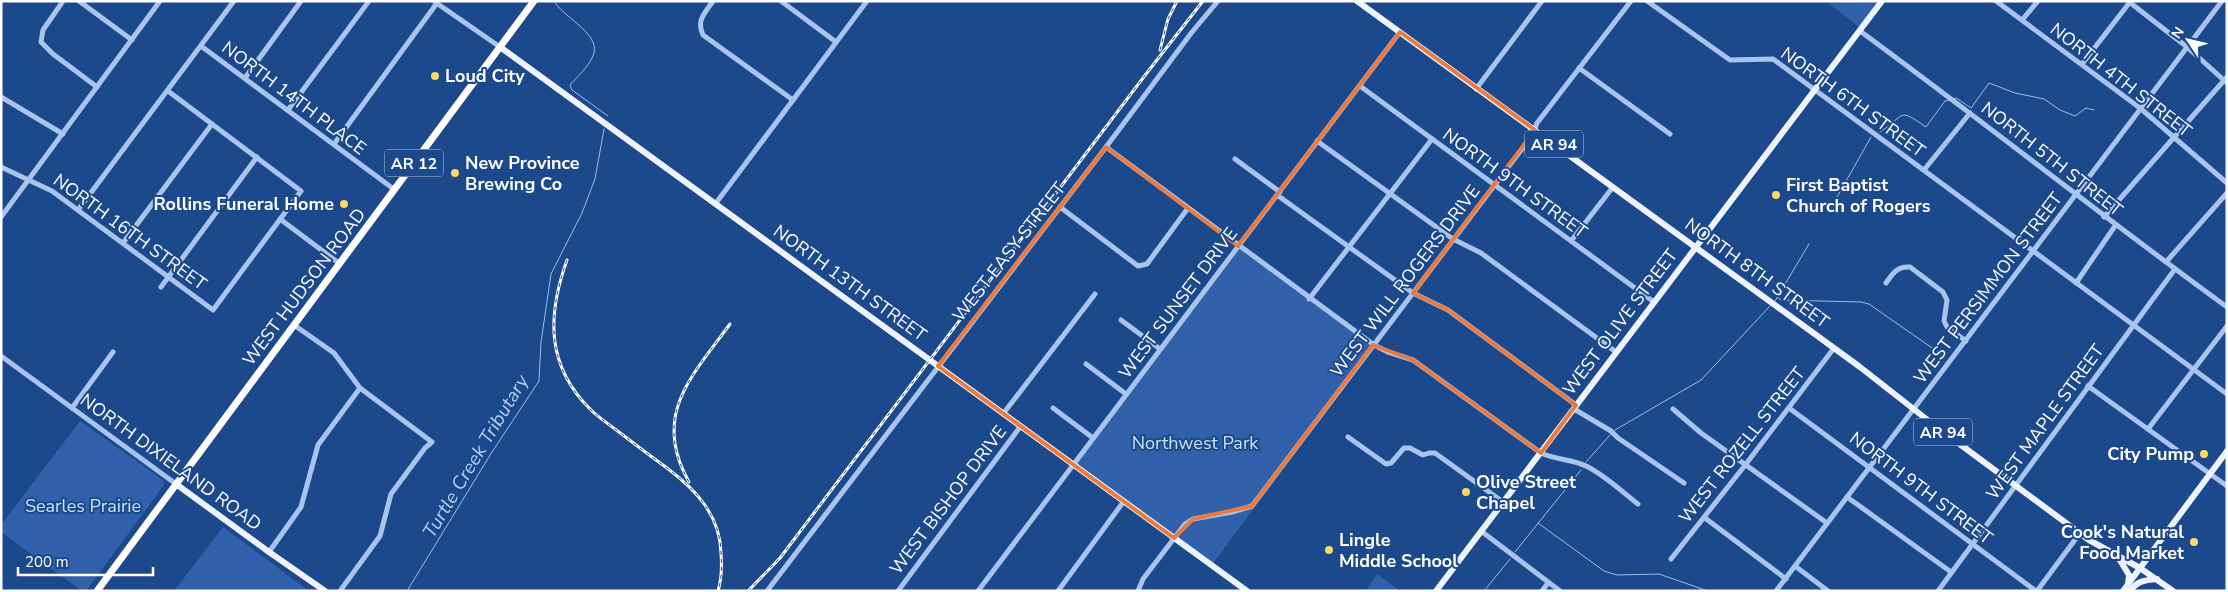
<svg xmlns="http://www.w3.org/2000/svg" width="2228" height="592" viewBox="0 0 2228 592" font-family="'Nunito Sans',sans-serif">
	<style>
		.green { fill: #3061aa }
		.lines { fill: none; stroke-linecap: round; stroke-linejoin: round }
		.stream { stroke: #9cbeef; stroke-width: 1 }
		.minor { stroke: #a9c4ed; stroke-width: 5 }
		.major { stroke: #eef4ff; stroke-width: 6 }
		.highway { stroke: #fff; stroke-width: 7 }
		.rail-casing { stroke: #fff; stroke-width: 3 }
		.rail { stroke: #1c488c; stroke-width: 1; stroke-dasharray: 4; stroke-linecap: butt }
		.marked { fill: none; stroke: #ed7a3d; stroke-width: 4; stroke-linejoin: round }
		.poi-dot { fill: #fdd866; stroke: #1c488c; stroke-width: 2 }
		.labels { text-anchor: middle; stroke-width: 4; stroke-linejoin: round; paint-order: stroke }
		.shield { fill: #1c488c; stroke: #bbc8dc; stroke-width: 1 }
		.shield-label { font-size: 16px; font-weight: bold; fill: #fff }
		.poi-label { font-size: 18px; font-weight: bold; fill: #fff; stroke: #1c488c; text-anchor: start }
		.street-label { font-size: 18px; fill: #fff; stroke: #1c488c }
		.park-label { font-size: 18px; fill: #cee0f9; stroke: #1c488c }
		.water-label { font-size: 19px; font-style: italic; fill: #b4cef4; stroke: #1c488c }
	</style>
	<rect width="100%" height="100%" fill="#1c488c"/>
	<g class="green">
		<path d="M1826 1H1882L1862 29Z"/>
		<path d="M1238 246 1374 345 1212 565 1072 464Z"/>
		<path d="M80 421 163 480 164 485 86 591H82L1 532V525Z"/>
		<path d="M223 527 309 591H174Z"/>
		<path d="M1377 574 1400 591H1366Z"/>
	</g>
	<g class="lines">
		<g class="stream">
			<path d="M554 1C563 18 605 35 592 58 587 68 577 77 570 85L572 90 608 116"/>
			<path d="M1953 99 1956 98 1971 108 1989 83 2015 93 2044 99 2060 110 2075 116 2086 108 2094 110"/>
			<path d="M1880 132C1906 116 1896 106 1926 127L1945 101 1950 100"/>
			<path d="M1837 197 1871 137"/>
			<path d="M1778 298 1782 300 1861 302 1869 304 1945 357"/>
			<path d="M1775 301 1809 244"/>
			<path d="M1615 430 1701 380 1770 306"/>
			<path d="M1586 462 1611 434"/>
			<path d="M1538 523 1604 571 1617 575 1659 574 1708 591"/>
			<path d="M1515 552 1581 470"/>
			<path d="M407 591 492 452 539 381 541 342 551 274 582 213 595 179 604 129"/>
			<path d="M1484 591 1510 559"/>
		</g>
		<g class="minor">
			<path d="M63 1 43 30 41 42 53 54 97 87"/>
			<path d="M79 1 132 40"/>
			<path d="M713 1C705 13 696 20 703 35L793 100"/>
			<path d="M781 1 836 42"/>
			<path d="M1647 1 1730 60 1773 59 2227 394"/>
			<path d="M1996 1 2140 108 2227 183"/>
			<path d="M2128 1 2187 47 2227 83"/>
			<path d="M435 2 500 47"/>
			<path d="M2022 20 2038 1"/>
			<path d="M1860 31C1984 122 2103 217 2227 307"/>
			<path d="M201 46 395 190"/>
			<path d="M2082 64 2130 2"/>
			<path d="M1579 68 1670 134"/>
			<path d="M245 78 301 1"/>
			<path d="M1360 86 1654 302"/>
			<path d="M1476 89 1542 1"/>
			<path d="M1 97 63 134"/>
			<path d="M288 110 369 1"/>
			<path d="M1317 141 1453 239 1481 253 1616 352"/>
			<path d="M334 144 437 3"/>
			<path d="M1106 147 1374 345 1388 352 1413 360 1541 453C1556 460 1572 459 1586 466 1605 475 1622 492 1638 504"/>
			<path d="M1235 159 1280 192"/>
			<path d="M1 167 52 191 213 310 301 191 168 91"/>
			<path d="M1924 170 1970 113"/>
			<path d="M1277 195 1413 293 1448 310 1576 405"/>
			<path d="M716 203 867 1"/>
			<path d="M1060 207 1138 266 1147 264 1188 208"/>
			<path d="M78 210 234 1"/>
			<path d="M1 217 160 1"/>
			<path d="M2104 217 2227 77"/>
			<path d="M280 219 340 264"/>
			<path d="M1571 241 1613 187"/>
			<path d="M123 243 212 124"/>
			<path d="M2166 262 2227 193"/>
			<path d="M1886 283C1893 273 1897 266 1910 267L1943 292 1947 300 1944 321 1947 327 1966 341"/>
			<path d="M2076 283 2115 226"/>
			<path d="M161 287 257 157"/>
			<path d="M1309 299 1432 139"/>
			<path d="M1121 320 1160 349"/>
			<path d="M294 325 334 353 360 388 432 442 425 448 391 494 380 536 340 591"/>
			<path d="M1 356 176 484"/>
			<path d="M1086 364 1126 394"/>
			<path d="M2088 386 2227 486"/>
			<path d="M72 408 113 352"/>
			<path d="M1053 408 1093 438"/>
			<path d="M1789 408 2036 591"/>
			<path d="M1574 409 1611 431 1618 438 1684 483"/>
			<path d="M1673 409 1701 433 1827 523"/>
			<path d="M1003 414 1095 294"/>
			<path d="M2148 429 2227 326"/>
			<path d="M1348 437 1386 464 1391 463 1404 448H1410L1423 455 1429 453H1435L1503 502"/>
			<path d="M1847 497 1951 572"/>
			<path d="M1705 518 1786 579"/>
			<path d="M1481 531 1560 591"/>
			<path d="M269 552 301 507 318 445 360 388"/>
			<path d="M1671 559 1746 464 1834 348"/>
			<path d="M1795 566 1828 591"/>
			<path d="M767 591 1106 147 1192 32 1218 1"/>
			<path d="M898 591 1020 427"/>
			<path d="M978 591 1400 32"/>
			<path d="M1058 591 1124 501"/>
			<path d="M1138 591 1143 579 1185 524 1193 519 1232 512 1252 506 1515 158 1532 136 1537 123 1631 1"/>
			<path d="M1542 591 1548 583"/>
			<path d="M1776 591 2222 1"/>
			<path d="M1938 591 2175 269"/>
			<path d="M2037 591 2080 533"/>
		</g>
		<g class="major">
			<path d="M1357 1 1860 367 1934 425 2089 540 2140 568 2173 591"/>
			<path d="M500 47 1247 591"/>
			<path d="M176 484 269 552 325 591"/>
			<path d="M2118 557 2129 575 2128 584"/>
			<path d="M1436 591 1882 1"/>
			<path d="M2123 591 2227 451"/>
			<path d="M2130 591C2137 581 2145 580 2157 579"/>
		</g>
		<path class="highway" d="M97 591 534 1"/>
		<defs>
			<g id="rail">
				<path d="M1160 50 1168 19 1177 1"/>
				<path d="M567 260C547 316 546 366 591 410 598 417 607 423 615 429 632 442 649 455 667 468 696 490 720 515 721 553 722 567 722 578 718 591"/>
				<path d="M689 482C651 415 692 376 730 324"/>
				<path d="M748 591 780 558 1146 74 1203 1"/>
			</g>
		</defs>
		<use href="#rail" class="rail-casing"/>
		<use href="#rail" class="rail"/>
	</g>
	<path class="marked" d="M1400 32 1535 130 1413 293 1448 310 1576 405 1541 453 1413 360 1373 345 1252 506 1193 519 1174 538 938 366 1106 147 1238 246Z"/>
	<g class="poi-dot">
		<circle cx="435" cy="76" r="5"/>
		<circle cx="455" cy="173" r="5"/>
		<circle cx="1776" cy="195" r="5"/>
		<circle cx="344" cy="204" r="5"/>
		<circle cx="2204" cy="454" r="5"/>
		<circle cx="1466" cy="492" r="5"/>
		<circle cx="2194" cy="542" r="5"/>
		<circle cx="1329" cy="550" r="5"/>
	</g>
	<g class="labels">
		<g class="shield">
			<rect x="1525" y="130.5" width="58" height="27" rx="4"/>
			<rect x="385" y="149.5" width="58" height="27" rx="4"/>
			<rect x="1914" y="418.5" width="58" height="27" rx="4"/>
		</g>
		<g class="shield-label">
			<text x="1554" y="150">AR 94</text>
			<text x="414" y="169">AR 12</text>
			<text x="1943" y="438">AR 94</text>
		</g>
		<g class="poi-label">
			<text x="445" y="82">Loud City</text>
			<text x="465" y="169">New Province<tspan x="465" dy="21">Brewing Co</tspan></text>
			<text x="1786" y="191">First Baptist<tspan x="1786" dy="21">Church of Rogers</tspan></text>
			<text x="334" y="210" text-anchor="end">Rollins Funeral Home</text>
			<text x="2194" y="460" text-anchor="end">City Pump</text>
			<text x="1476" y="488">Olive Street<tspan x="1476" dy="21">Chapel</tspan></text>
			<text x="2184" y="538" text-anchor="end">Cook's Natural<tspan x="2184" dy="21">Food Market</tspan></text>
			<text x="1339" y="546">Lingle<tspan x="1339" dy="21">Middle School</tspan></text>
		</g>
		<g class="street-label">
			<text transform="translate(2121 80) rotate(38)" y="6">NORTH 4TH STREET</text>
			<text transform="translate(294 98) rotate(37)" y="6">NORTH 14TH PLACE</text>
			<text transform="translate(1853 102) rotate(36)" y="6">NORTH 6TH STREET</text>
			<text transform="translate(2052 159) rotate(38)" y="6">NORTH 5TH STREET</text>
			<text transform="translate(1515 183) rotate(36)" y="6">NORTH 9TH STREET</text>
			<text transform="translate(130 232) rotate(36)" y="6">NORTH 16TH STREET</text>
			<text transform="translate(1009 252) rotate(-52)" y="6">WEST EASY STREET</text>
			<text transform="translate(1757 273) rotate(36)" y="6">NORTH 8TH STREET</text>
			<text transform="translate(1405 281) rotate(-53)" y="6">WEST WILL ROGERS DRIVE</text>
			<text transform="translate(850 283) rotate(36)" y="6">NORTH 13TH STREET</text>
			<text transform="translate(304 287) rotate(-53)" y="6">WEST HUDSON ROAD</text>
			<text transform="translate(1988 288) rotate(-53)" y="6">WEST PERSIMMON STREET</text>
			<text transform="translate(1178 303) rotate(-53)" y="6">WEST SUNSET DRIVE</text>
			<text transform="translate(1620 322) rotate(-53)" y="6">WEST OLIVE STREET</text>
			<text transform="translate(2045 422) rotate(-54)" y="6">WEST MAPLE STREET</text>
			<text transform="translate(1742 445) rotate(-52)" y="6">WEST ROZELL STREET</text>
			<text transform="translate(171 462) rotate(36)" y="6">NORTH DIXIELAND ROAD</text>
			<text transform="translate(1921 488) rotate(37)" y="6">NORTH 9TH STREET</text>
			<text transform="translate(948 500) rotate(-53)" y="6">WEST BISHOP DRIVE</text>
		</g>
		<g class="park-label">
			<text x="1195" y="449">Northwest Park</text>
			<text x="83" y="512">Searles Prairie</text>
		</g>
		<g class="water-label">
			<text transform="translate(475 456) rotate(-59)" y="7">Turtle Creek Tributary</text>
		</g>
	</g>
	<rect width="2228" height="592" fill="none" stroke="#ffffff" stroke-width="5"/>
	<g transform="translate(2188 40) rotate(305)" stroke="#1c488c" stroke-width="4" paint-order="stroke">
	<path d="M0-4L9 19L0 12L-9 19Z" fill="#ffffff"/>
	<text y="-8" font-size="14" font-weight="bold" text-anchor="middle" fill="#ffffff">N</text>
	</g>
	<path d="M18 567v8h135v-8" fill="none" stroke="#ffffff" stroke-width="2.5"/>
	<text x="25" y="567" font-size="15" fill="#ffffff" stroke="#1c488c" stroke-width="4" paint-order="stroke">200 m</text>
</svg>
